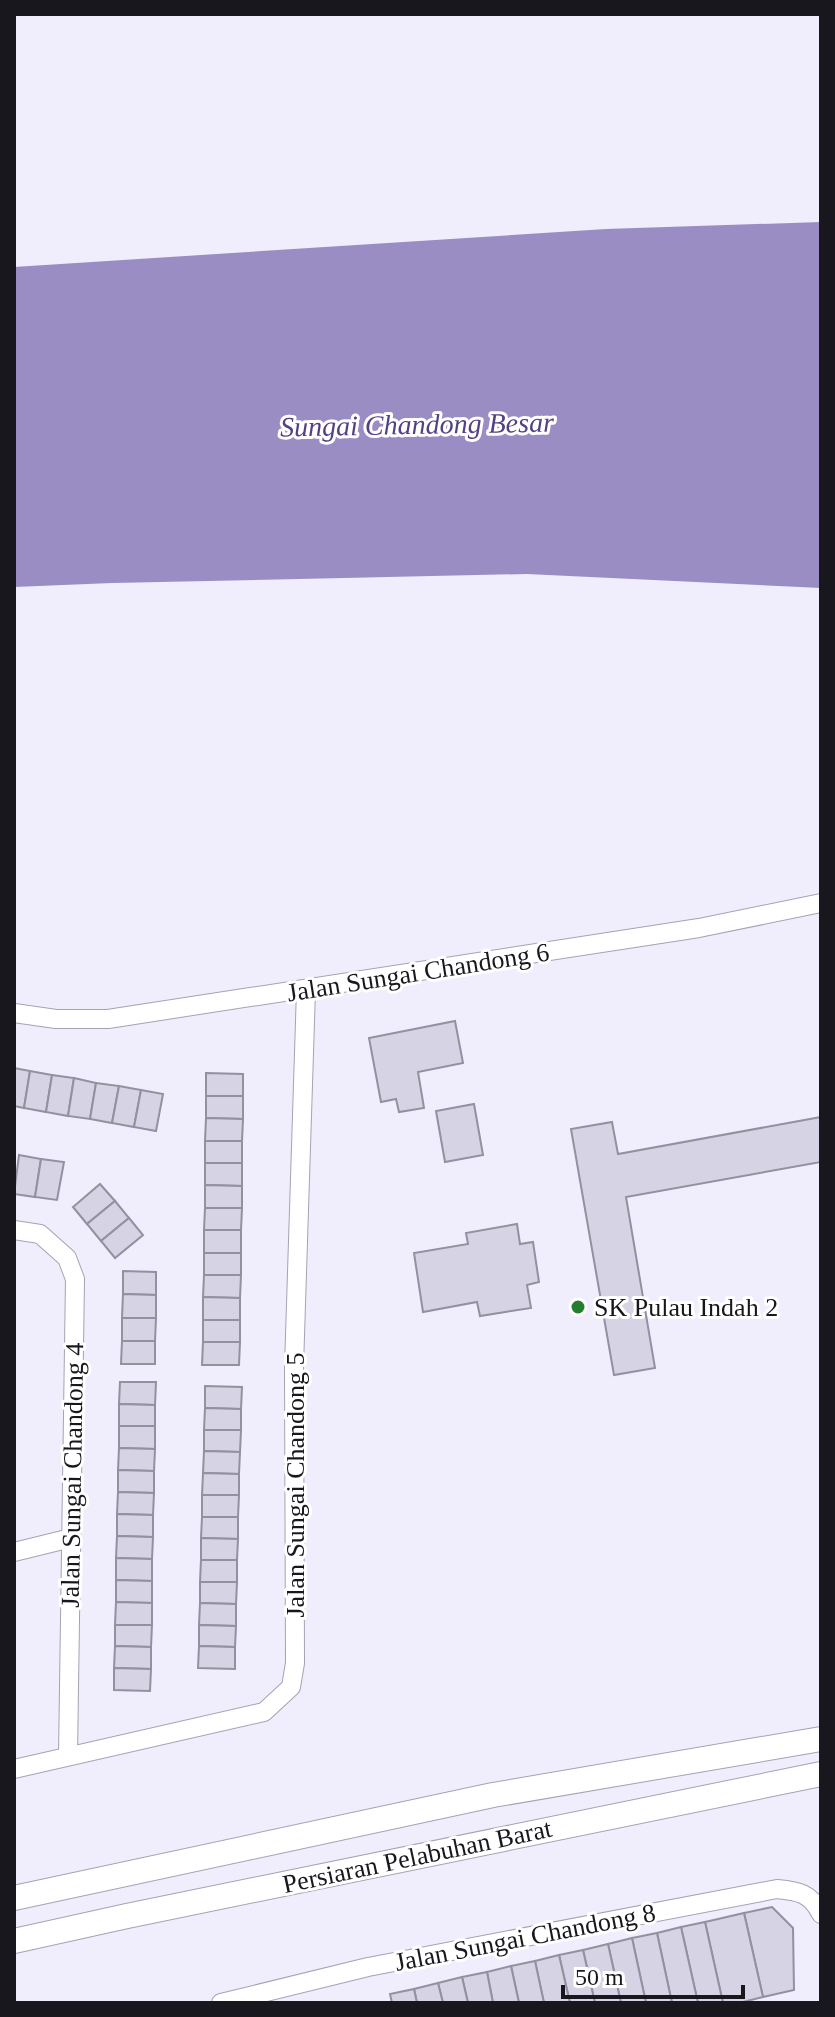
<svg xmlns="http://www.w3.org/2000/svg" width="835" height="2017" viewBox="0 0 835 2017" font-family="Georgia,serif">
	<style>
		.water { fill: #9a8dc4 }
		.building { fill: #d6d3e5; stroke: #9490a2; stroke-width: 2 }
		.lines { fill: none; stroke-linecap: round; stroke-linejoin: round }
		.minor-casing { stroke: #a6a2b4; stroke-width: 20 }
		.tertiary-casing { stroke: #a6a2b4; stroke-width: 26 }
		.minor { stroke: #fff; stroke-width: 18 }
		.tertiary { stroke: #fff; stroke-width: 24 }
		.poi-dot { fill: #237e2e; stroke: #fff; stroke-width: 3 }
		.labels { text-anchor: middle; stroke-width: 6; stroke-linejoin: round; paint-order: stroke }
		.street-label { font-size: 26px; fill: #19171e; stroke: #fff }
		.poi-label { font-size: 26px; fill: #19171e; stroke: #fff; text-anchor: start }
		.water-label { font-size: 28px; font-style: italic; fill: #544085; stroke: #fff }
	</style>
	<rect width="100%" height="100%" fill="#f0edfd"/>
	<path class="water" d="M821 222V588L527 574 112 583 14 587V267L606 229Z"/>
	<g class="building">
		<path d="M455 1021 463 1063 418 1072 424 1108 399 1112 396 1099 381 1102 369 1038Z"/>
		<path d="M14 1068 30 1071 24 1108 14 1106Z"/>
		<path d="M30 1071 52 1075 46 1112 24 1108Z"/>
		<path d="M206 1073 243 1074V1096H206Z"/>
		<path d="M52 1075 74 1078 68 1116 46 1112Z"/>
		<path d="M74 1078 96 1083 90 1119 68 1116Z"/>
		<path d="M96 1083 119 1086 112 1123 90 1119Z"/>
		<path d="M119 1086 141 1090 134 1127 112 1123Z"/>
		<path d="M141 1090 163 1094 156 1131 134 1127Z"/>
		<path d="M206 1096H243V1119L206 1118Z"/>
		<path d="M474 1104 483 1155 445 1162 436 1111Z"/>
		<path d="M821 1117V1162L626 1197 655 1368 614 1375 571 1129 612 1122 618 1154Z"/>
		<path d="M206 1118 243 1119 242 1141H205Z"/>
		<rect x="205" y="1141" width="37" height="22"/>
		<path d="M19 1155 41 1159 35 1197 14 1194Z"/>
		<path d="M41 1159 64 1162 57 1200 35 1197Z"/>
		<path d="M205 1163H242V1186L205 1185Z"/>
		<path d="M100 1184 115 1201 87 1224 73 1207Z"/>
		<path d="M205 1185 242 1186V1208H205Z"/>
		<path d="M115 1201 129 1218 101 1241 87 1224Z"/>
		<path d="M205 1208H242L241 1230H204Z"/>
		<path d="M129 1218 143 1235 115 1258 101 1241Z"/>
		<path d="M517 1224 520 1244 533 1242 539 1282 527 1285 531 1308 480 1316 477 1302 423 1312 414 1253 468 1244 466 1233Z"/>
		<rect x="204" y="1230" width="37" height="23"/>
		<rect x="204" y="1253" width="37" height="22"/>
		<path d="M123 1271 156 1272V1295L123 1294Z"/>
		<path d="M204 1275H241L240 1298 203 1297Z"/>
		<path d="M123 1294 156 1295V1318H122Z"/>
		<path d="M203 1297 240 1298V1320H203Z"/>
		<path d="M122 1318H156L155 1341H122Z"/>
		<rect x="203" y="1320" width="37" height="22"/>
		<path d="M122 1341H155V1364H121Z"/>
		<path d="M203 1342H240L239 1365H202Z"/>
		<path d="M120 1382H156L155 1405 119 1404Z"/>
		<path d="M205 1386 242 1387 241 1409 205 1408Z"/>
		<path d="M119 1404 155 1405V1426H119Z"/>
		<path d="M205 1408 241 1409V1430H204Z"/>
		<path d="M119 1426H155V1449L119 1448Z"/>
		<path d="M204 1430H241L240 1452 204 1451Z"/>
		<path d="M119 1448 155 1449 154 1471 118 1470Z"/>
		<path d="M204 1451 240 1452 239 1474 203 1473Z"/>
		<path d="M118 1470 154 1471V1493L118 1492Z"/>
		<path d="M203 1473 239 1474V1495H202Z"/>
		<path d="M118 1492 154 1493 153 1515 117 1514Z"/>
		<path d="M202 1495H239L238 1517H202Z"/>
		<path d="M117 1514 153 1515V1537L117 1536Z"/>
		<path d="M202 1517H238V1539L201 1538Z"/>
		<path d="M117 1536 153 1537 152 1559 116 1558Z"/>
		<path d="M201 1538 238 1539 237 1560H201Z"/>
		<path d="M116 1558 152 1559V1581L116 1580Z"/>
		<path d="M201 1560H237V1582H200Z"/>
		<path d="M116 1580 152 1581V1603L116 1602Z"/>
		<path d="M200 1582H237L236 1604 200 1603Z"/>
		<path d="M116 1602 152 1603V1625H115Z"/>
		<path d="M200 1603 236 1604V1626L199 1625Z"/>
		<path d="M115 1625H152L151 1647 115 1646Z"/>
		<path d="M199 1625 236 1626 235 1647 199 1646Z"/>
		<path d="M115 1646 151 1647V1669L114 1668Z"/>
		<path d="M199 1646 235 1647V1669L198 1668Z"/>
		<path d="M114 1668 151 1669 150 1691 114 1690Z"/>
		<path d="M772 1907 793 1928 794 1990 763 1997 744 1913Z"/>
		<path d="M744 1913 763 1997 739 2003H723L705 1922Z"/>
		<path d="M705 1922 723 2003H698L681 1927Z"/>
		<path d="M681 1927 698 2003H672L657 1933Z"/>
		<path d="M657 1933 672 2003H646L632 1938Z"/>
		<path d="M632 1938 646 2003H621L608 1944Z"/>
		<path d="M608 1944 621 2003H595L583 1950Z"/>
		<path d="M583 1950 595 2003H570L559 1955Z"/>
		<path d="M559 1955 570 2003H544L535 1961Z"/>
		<path d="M535 1961 544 2003H519L511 1966Z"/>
		<path d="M511 1966 519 2003H493L487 1972Z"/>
		<path d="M487 1972 493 2003H468L462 1977Z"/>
		<path d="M462 1977 468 2003H443L438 1983Z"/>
		<path d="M438 1983 443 2003H417L414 1989Z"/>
		<path d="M414 1989 417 2003H392L390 1994Z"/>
	</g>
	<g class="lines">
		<defs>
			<g id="minor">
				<path d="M14 1013 56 1019H108L699 928 821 903"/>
				<path d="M14 1230 40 1234 67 1258 75 1279 68 1756"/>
				<path d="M14 1552 71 1538"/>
				<path d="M14 1769 264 1712 291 1687 295 1663 294 1367 306 990"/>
				<path d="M221 2003 368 1967 777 1889C798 1891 811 1893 821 1914"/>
			</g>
			<g id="tertiary">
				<path d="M14 1898 493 1795 821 1739"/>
				<path d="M14 1941 127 1916 821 1774"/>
			</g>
		</defs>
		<use href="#minor" class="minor-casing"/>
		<use href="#tertiary" class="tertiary-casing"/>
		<use href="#minor" class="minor"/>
		<use href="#tertiary" class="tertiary"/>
	</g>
	<circle class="poi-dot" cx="578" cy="1307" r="8"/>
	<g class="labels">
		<g class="street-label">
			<text transform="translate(418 972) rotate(-9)" y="9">Jalan Sungai Chandong 6</text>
			<text transform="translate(72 1475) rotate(-89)" y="9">Jalan Sungai Chandong 4</text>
			<text transform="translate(295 1485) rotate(-90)" y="9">Jalan Sungai Chandong 5</text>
			<text transform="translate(417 1856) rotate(-12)" y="9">Persiaran Pelabuhan Barat</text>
			<text transform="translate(525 1937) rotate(-11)" y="9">Jalan Sungai Chandong 8</text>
		</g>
		<g class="poi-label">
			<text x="594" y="1316">SK Pulau Indah 2</text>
		</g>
		<g class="water-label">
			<text transform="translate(417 424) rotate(-1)" y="10">Sungai Chandong Besar</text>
		</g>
	</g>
	<rect width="835" height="2017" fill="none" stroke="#19171e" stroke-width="32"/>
	<path d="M563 1985v12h180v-12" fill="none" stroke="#19171e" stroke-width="4"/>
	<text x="575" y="1985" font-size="24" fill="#19171e" stroke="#ffffff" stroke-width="6" paint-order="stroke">50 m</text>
</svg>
